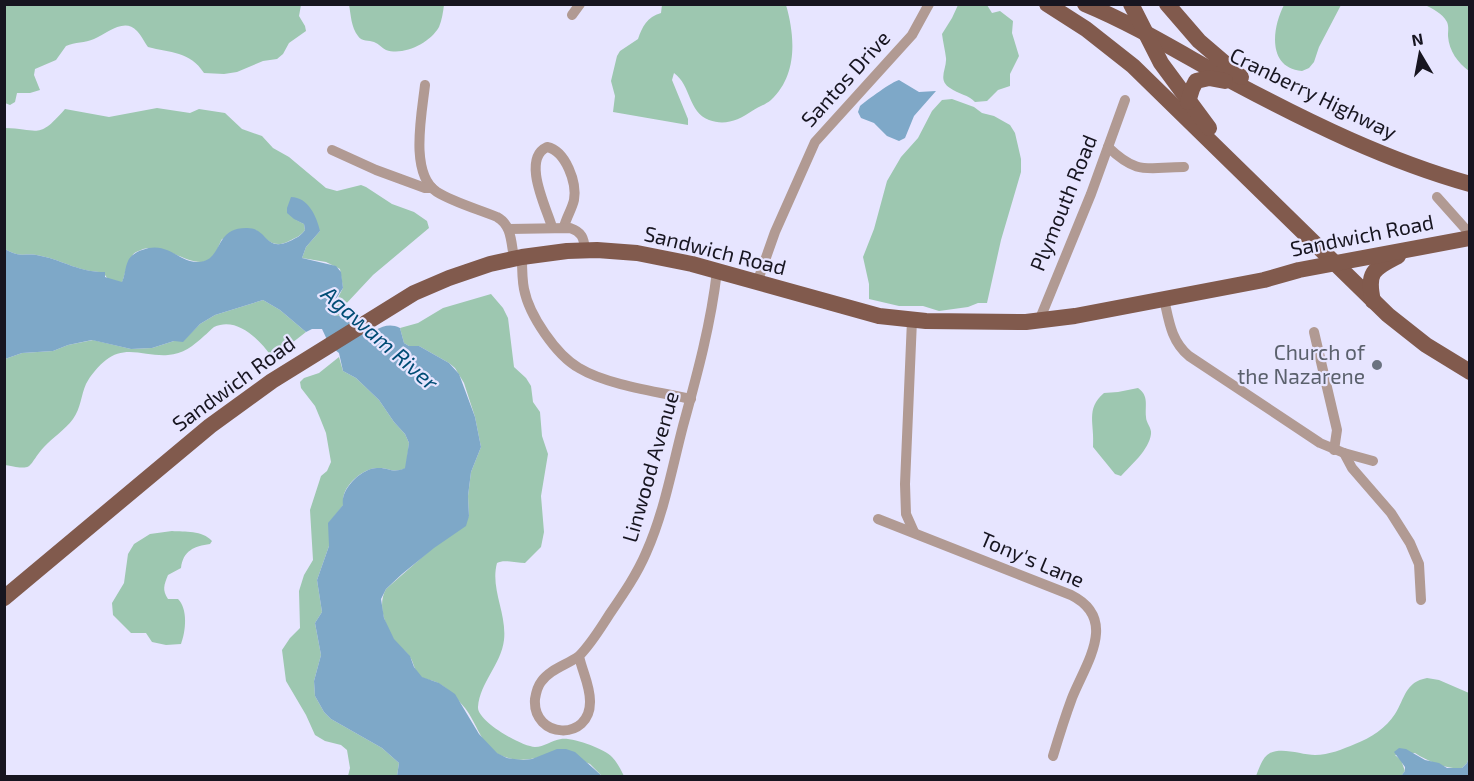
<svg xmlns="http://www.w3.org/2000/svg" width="1474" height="781" viewBox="0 0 1474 781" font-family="'Exo 2',sans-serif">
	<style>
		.green { fill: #9dc7b0 }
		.water { fill: #7ea8c8 }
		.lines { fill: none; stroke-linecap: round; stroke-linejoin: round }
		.minor { stroke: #b19a93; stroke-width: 10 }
		.primary { stroke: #815a4d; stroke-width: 16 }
		.worship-dot { fill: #6b7280; stroke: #e7e5ff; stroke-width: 2 }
		.labels { text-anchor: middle; stroke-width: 4.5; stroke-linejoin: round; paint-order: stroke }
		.street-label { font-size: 21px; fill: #171520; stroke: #e7e5ff }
		.worship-label { font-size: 21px; fill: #5b616d; stroke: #e7e5ff; text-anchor: end }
		.water-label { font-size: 22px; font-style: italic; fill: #004c75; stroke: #e7e5ff }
	</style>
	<rect width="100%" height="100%" fill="#e7e5ff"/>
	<g class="green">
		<path d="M4 5H301L299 16 305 26 306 31 289 43 283 54 277 59 263 61 237 72 224 74 204 73C190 51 170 53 148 47 144 42 142 36 137 31 124 17 107 34 94 39 85 43 75 42 66 46L56 60 35 69 34 75 40 90 30 93H17L15 102 10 105 5 103Z"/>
		<path d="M349 5V4L444 5C443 12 442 20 439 27 430 43 404 56 386 50 382 48 379 44 374 42 369 40 362 42 358 36 351 27 351 15 349 5Z"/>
		<path d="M662 5H786C795 36 798 75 771 100 765 105 758 107 752 111 739 120 725 126 709 120 688 112 691 85 674 73L672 80 688 119V125L613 112 615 96 611 81 617 56 620 51 638 39C642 27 647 17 661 13Z"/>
		<path d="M958 5H987L992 13 1000 11 1013 21 1012 33 1019 56 1010 74V86L998 90 987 101 975 102C969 95 958 94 950 88 937 80 947 69 946 58 945 50 943 42 942 34L952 18Z"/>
		<path d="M1284 5H1341L1319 47 1314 62 1309 68 1302 71C1267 68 1272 28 1284 5Z"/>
		<path d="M1425 5H1469V71C1458 63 1449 51 1448 36 1448 31 1449 27 1447 22 1442 13 1433 9 1425 5Z"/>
		<path d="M952 99 974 107 982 113 994 116 1010 125 1015 133 1021 159V172L1001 240 987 303H978L968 307 939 311 923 306H899L869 299V284L863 257 874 229 887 181 901 157 918 138 932 111 942 100Z"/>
		<path d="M157 108 190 113 199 109 225 113 242 129 262 136 273 148 289 157 326 188 337 191 361 185 366 187 392 204 414 212 427 221 429 228 373 275 344 306 345 315 335 316 331 311 343 288 340 269 326 262 302 258 306 247 320 231 294 219 304 224 305 230C301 236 295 238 289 241 274 249 267 240 256 230L222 239C219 244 217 252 214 256 197 275 168 242 143 249 139 251 134 252 132 256 127 264 125 274 122 283 114 281 106 281 104 272 78 272 65 261 41 256 25 252 22 259 5 249V128C40 129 38 140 65 109L109 117Z"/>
		<path d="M491 294 503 308 508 318 514 367 526 378 531 386 533 402 540 412 542 436 548 454 541 496 544 532 541 547 525 563C515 563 504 559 497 563 490 589 507 613 504 640 501 665 480 682 478 707 477 721 522 747 535 747 544 747 552 740 561 739 572 737 605 749 612 757 617 762 621 770 624 776H602L590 764 557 750C538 759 520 764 500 755 481 746 477 723 465 708 458 700 447 687 438 683 433 680 426 680 421 677 414 671 414 663 410 657 406 651 399 647 394 640 385 625 377 605 386 589L469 516 468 496 471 472 481 447 475 417 464 383 455 368 449 363 419 346H409L404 343 400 328 418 323 443 308Z"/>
		<path d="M263 300 280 310 306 332 279 353 271 356C260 340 237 316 214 327 211 329 207 334 204 336 193 346 183 354 168 355 147 357 125 344 106 360 99 365 90 376 86 384 81 395 81 408 73 419 65 430 53 437 44 447 26 467 36 471 5 465V359L22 353 53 351 68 345 93 340 131 349 152 348 174 341H183L200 324 215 315Z"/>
		<path d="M339 357 343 371 356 378 379 400 394 422 405 434 409 443 406 468C392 474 389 467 377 468 362 468 339 489 344 504L329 523V546L317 580 322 612 315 623 321 655 314 681 315 696 324 712 331 719 382 748 399 763 397 776H348L350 768 347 750 341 745 325 741 315 735 306 715 286 681 282 650 290 638 300 628 299 591 304 575 313 560 310 510 321 476 327 471 331 462 326 433 320 418 315 406 301 388 300 382 304 378 319 373Z"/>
		<path d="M1138 388C1149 396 1145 404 1146 417 1146 423 1152 428 1151 434 1149 450 1131 465 1121 476L1115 474 1093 447C1095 424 1085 409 1104 393L1118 392Z"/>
		<path d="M172 531C185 532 202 530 212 541L210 544C194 546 183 551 181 568L168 575C164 585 162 590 168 599H178C188 609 186 631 181 644L166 645 152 642 146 633H131L113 615 112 603 124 583 128 554 134 544 150 534Z"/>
		<path d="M1427 678 1439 680 1469 693V757L1467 763 1462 768C1448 770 1427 761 1415 753L1395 755 1401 760 1405 771 1401 776H1256C1259 769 1262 757 1270 753 1283 747 1302 755 1315 755 1329 755 1343 749 1355 744 1371 738 1386 728 1395 714 1405 698 1405 682 1427 678Z"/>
	</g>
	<g class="water">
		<path d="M899 80 919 92 936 91 914 116 905 138 899 141 887 136 874 123 861 118 858 112 860 106C867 100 893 81 899 80Z"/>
		<path d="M291 197C308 197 317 217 320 231L306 247 302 258 336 266 341 272 343 288 334 302 331 313 335 316 345 315 355 331 361 334C375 334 384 320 400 328L404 343 409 346H419L449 363 459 374 475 417 481 447 471 472 468 496 469 516 466 526 434 548 402 574 386 589 381 599 384 618 394 639 410 656 414 667 422 677 439 683 455 694 479 734 497 753 507 758 523 760 532 759 557 749H566L575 752 602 776H397L399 763 382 748 331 719 324 712 315 696 314 681 321 655 315 623 322 612 317 580 329 546 328 523 343 505C340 489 362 468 377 468 389 467 392 474 405 468L409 443 405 434 394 422 379 400 356 378 343 371 339 353 330 346 322 329H312L306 332 280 310 263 300 215 315 200 324 183 342 174 341 152 348 131 349 92 340 68 345 53 351 22 353 5 359V249C22 259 25 252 41 256 65 261 78 272 105 272V277L122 282C125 276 125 267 128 261 130 256 136 252 142 250 168 240 179 263 198 262 224 261 213 228 246 228 268 227 264 253 290 241 296 238 301 236 305 230L304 224 294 219 287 213V208Z"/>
		<path d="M1399 748 1406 749 1425 760 1439 763 1447 768H1462L1467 763 1469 757V776H1401L1405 771V767L1394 752Z"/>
	</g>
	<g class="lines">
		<g class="minor">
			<path d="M572 15 580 4"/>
			<path d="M425 85C422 113 409 174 437 192 455 203 478 209 497 217 512 225 511 243 514 258"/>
			<path d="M1108 147C1138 176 1147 167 1184 167"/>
			<path d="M332 150 376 170 425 188H432"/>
			<path d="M1437 197 1470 234"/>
			<path d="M552 227C547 209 521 159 547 147 566 151 577 183 574 200 572 209 566 218 564 227"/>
			<path d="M509 229 570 228C582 232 584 238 585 250"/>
			<path d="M522 257C522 267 522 279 524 289 529 315 556 355 579 368 607 385 659 392 691 399"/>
			<path d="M757 283 775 232 815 142 912 35 929 4"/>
			<path d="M1164 299C1169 321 1171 341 1189 356L1320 443 1344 453 1373 461"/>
			<path d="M912 320 905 484 906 514 914 532"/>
			<path d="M1039 321 1091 194 1125 100"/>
			<path d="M1314 332 1337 430 1334 450"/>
			<path d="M1344 453 1352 468 1391 513 1410 543 1419 564 1421 600"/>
			<path d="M878 519 1071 595C1119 619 1086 663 1072 698 1065 717 1059 736 1053 756"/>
			<path d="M579 656C567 665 550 669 541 682 537 687 536 693 535 699 532 739 591 742 590 701 590 685 582 671 579 656 592 643 601 627 611 612 624 593 637 574 646 553 664 513 672 468 683 426 697 375 711 324 717 271"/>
		</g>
		<g class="primary">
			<path d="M1047 4 1086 29 1133 66 1388 315 1426 345 1470 372"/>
			<path d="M1085 4C1138 26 1185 56 1235 83 1310 123 1388 161 1470 184"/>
			<path d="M1131 4 1161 63 1209 128"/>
			<path d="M1167 4 1199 41 1241 77"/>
			<path d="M1188 102 1192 89 1196 81 1209 78 1225 81"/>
			<path d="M1373 301C1367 273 1372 269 1398 256"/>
			<path d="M4 598 210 426 272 381 414 293 449 278 490 264 522 257 567 251 597 250 637 253 692 264 879 316 926 321 1026 322 1075 316 1264 280 1299 270 1470 238"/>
		</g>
	</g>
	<circle class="worship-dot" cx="1377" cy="365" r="6"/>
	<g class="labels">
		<g class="street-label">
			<text transform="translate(846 79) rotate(-48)" y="7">Santos Drive</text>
			<text transform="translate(1313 94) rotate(26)" y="7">Cranberry Highway</text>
			<text transform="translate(1064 203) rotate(-68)" y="7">Plymouth Road</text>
			<text transform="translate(1362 236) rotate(-11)" y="7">Sandwich Road</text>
			<text transform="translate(715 251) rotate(14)" y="7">Sandwich Road</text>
			<text transform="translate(234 384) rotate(-36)" y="7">Sandwich Road</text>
			<text transform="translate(651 467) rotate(-74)" y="7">Linwood Avenue</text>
			<text transform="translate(1032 560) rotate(23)" y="7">Tony's Lane</text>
		</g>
		<g class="worship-label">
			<text x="1365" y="360">Church of<tspan x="1365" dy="24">the Nazarene</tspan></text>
		</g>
		<g class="water-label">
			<text transform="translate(380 338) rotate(41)" y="8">Agawam River</text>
		</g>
	</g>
	<rect width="1474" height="781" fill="none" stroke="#171520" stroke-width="12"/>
	<g transform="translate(1420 54) rotate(350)" stroke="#e7e5ff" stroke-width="4.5" paint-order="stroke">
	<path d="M0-4.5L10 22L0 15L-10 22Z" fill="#171520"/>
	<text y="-9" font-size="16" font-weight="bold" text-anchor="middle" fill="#171520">N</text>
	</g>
</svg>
